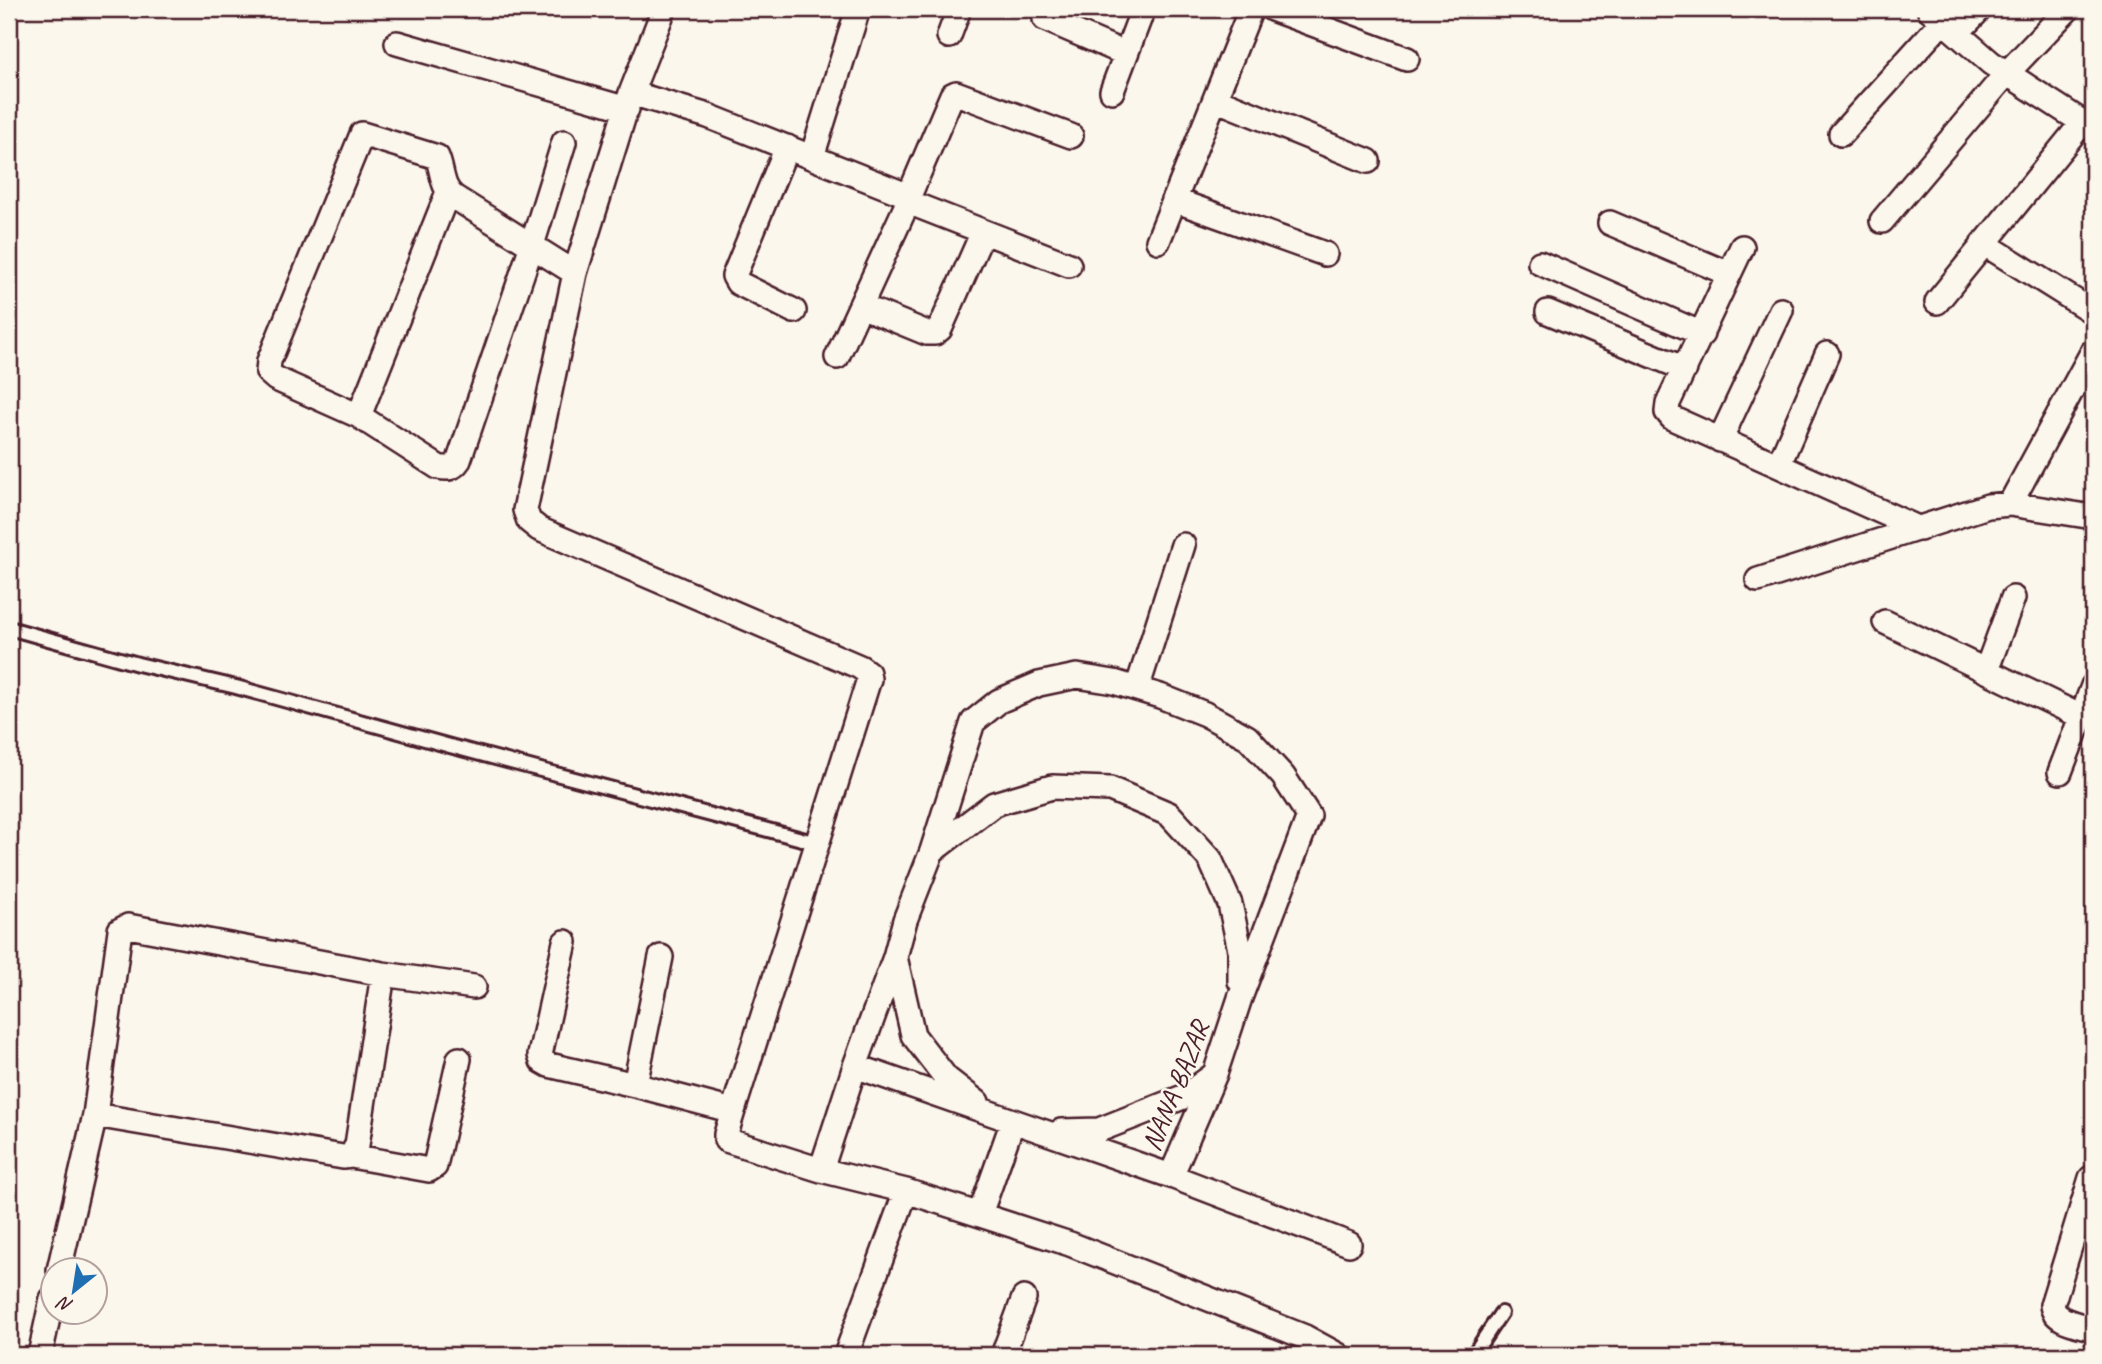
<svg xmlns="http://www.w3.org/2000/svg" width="2102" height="1364" font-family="Caveat,sans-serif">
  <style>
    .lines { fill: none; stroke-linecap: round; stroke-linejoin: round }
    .lane-casing { stroke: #4a1f2b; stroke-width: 18 }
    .street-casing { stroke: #4a1f2b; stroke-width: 28 }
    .lane { stroke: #fbf7ec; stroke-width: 12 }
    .street { stroke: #fbf7ec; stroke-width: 23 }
    .labels { text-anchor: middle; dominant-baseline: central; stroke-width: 5; stroke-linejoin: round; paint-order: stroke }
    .street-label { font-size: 28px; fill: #4a1f2b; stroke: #fbf7ec }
  </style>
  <rect width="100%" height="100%" fill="#fbf7ec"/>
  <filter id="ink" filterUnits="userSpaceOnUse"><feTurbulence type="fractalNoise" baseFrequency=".0143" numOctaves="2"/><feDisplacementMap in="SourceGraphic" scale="14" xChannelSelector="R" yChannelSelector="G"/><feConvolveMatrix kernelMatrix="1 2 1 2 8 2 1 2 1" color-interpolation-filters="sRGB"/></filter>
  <g filter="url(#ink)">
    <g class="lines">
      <g class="lane-casing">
        <path id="lane" d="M9,628l129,36 98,23 214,59 367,97
          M1473,1355l28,-42"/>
      </g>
      <g class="street-casing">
        <path id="street" d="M664,9l-33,84 -56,180 -50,237 4,11 10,8 321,138 8,6 1,6 -136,432 -7,23v6l95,30 85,21 164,53 235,93 33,18
          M1272,9l135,50
          M1929,9l62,54 102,66
          M1045,19l81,35
          M1957,33l23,-24
          M949,36l10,-27
          M397,43l230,66
          M1112,91l31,-82
          M631,93l77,23 201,80 -1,6 -71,155
          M1215,99l153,62
          M1841,134l102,-113
          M564,142l-32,103 -73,215c-6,9 -11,9 -21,7l-79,-51 -83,-37 -8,-7 1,-11 93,-227 75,23c6,14 4,30 17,40l121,76
          M787,147l-53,129 4,7 56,28
          M812,157l46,-148
          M909,196l43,-101 4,-2 115,43
          M1174,200l151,54
          M908,202l161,63
          M1882,221l125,-148 61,-64
          M1610,223l119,51
          M1158,241l93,-232
          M1983,243l110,69
          M1742,247l-74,156 -1,9 5,6 248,111
          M1540,263l162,71
          M1937,302l146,-180
          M861,306l66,27h8l5,-4 43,-97
          M1548,312l137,57
          M359,416l89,-224
          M1720,440l61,-130
          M1779,464l48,-110
          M2010,504l83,-153
          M1758,580l230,-74 22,-2 83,13
          M1885,622l197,95
          M1986,671l27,-73
          M1137,689l46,-144
          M2060,772l33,-86
          M932,851l62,-47 58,-17 58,2 59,25 41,45 20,45 10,46v31
          M565,942l-25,113 2,6 7,4 86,20 98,26
          M895,957l18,78 33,43 31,24
          M635,1085l26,-128
          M95,1115l248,42 8,-1 6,-11 26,-171
          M1061,1131l38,-1 84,-33 32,-23
          M351,1156l78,14 6,-4 24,-107
          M821,1170l34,-104
          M1171,1176l44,-102 25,-76 69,-182 -26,-40 -36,-39 -42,-23 -45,-18 -46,-14 -37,-6 -38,8 -40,17 -26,21 -41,129 -27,69 -10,37 -40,109 316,110 178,68
          M2091,1178l-39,127c2,17 27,19 41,24
          M980,1214l33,-93
          M59,1270l36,-155 25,-185 8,-4 255,48 91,13
          M40,1355l12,-56
          M846,1355l60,-164
          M1003,1355l21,-57
          M2093,1355v-1"/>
      </g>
      <use href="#lane" class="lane"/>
      <use href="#street" class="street"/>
    </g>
  </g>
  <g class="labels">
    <g class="street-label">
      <text transform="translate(1175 1086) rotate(-68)">NANA BAZAR</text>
    </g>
  </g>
  <rect width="2102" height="1364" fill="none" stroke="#fbf7ec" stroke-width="35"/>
  <rect x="18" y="18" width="2067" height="1329" fill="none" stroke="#4a1f2b" stroke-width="2.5" filter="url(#ink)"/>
  <g transform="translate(74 1291) rotate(210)"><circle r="33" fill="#fbf7ec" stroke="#b4a19f" stroke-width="2"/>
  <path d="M0-5L12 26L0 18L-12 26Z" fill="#1f6fb2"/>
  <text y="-10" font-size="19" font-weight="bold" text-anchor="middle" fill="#4a1f2b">N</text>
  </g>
</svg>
